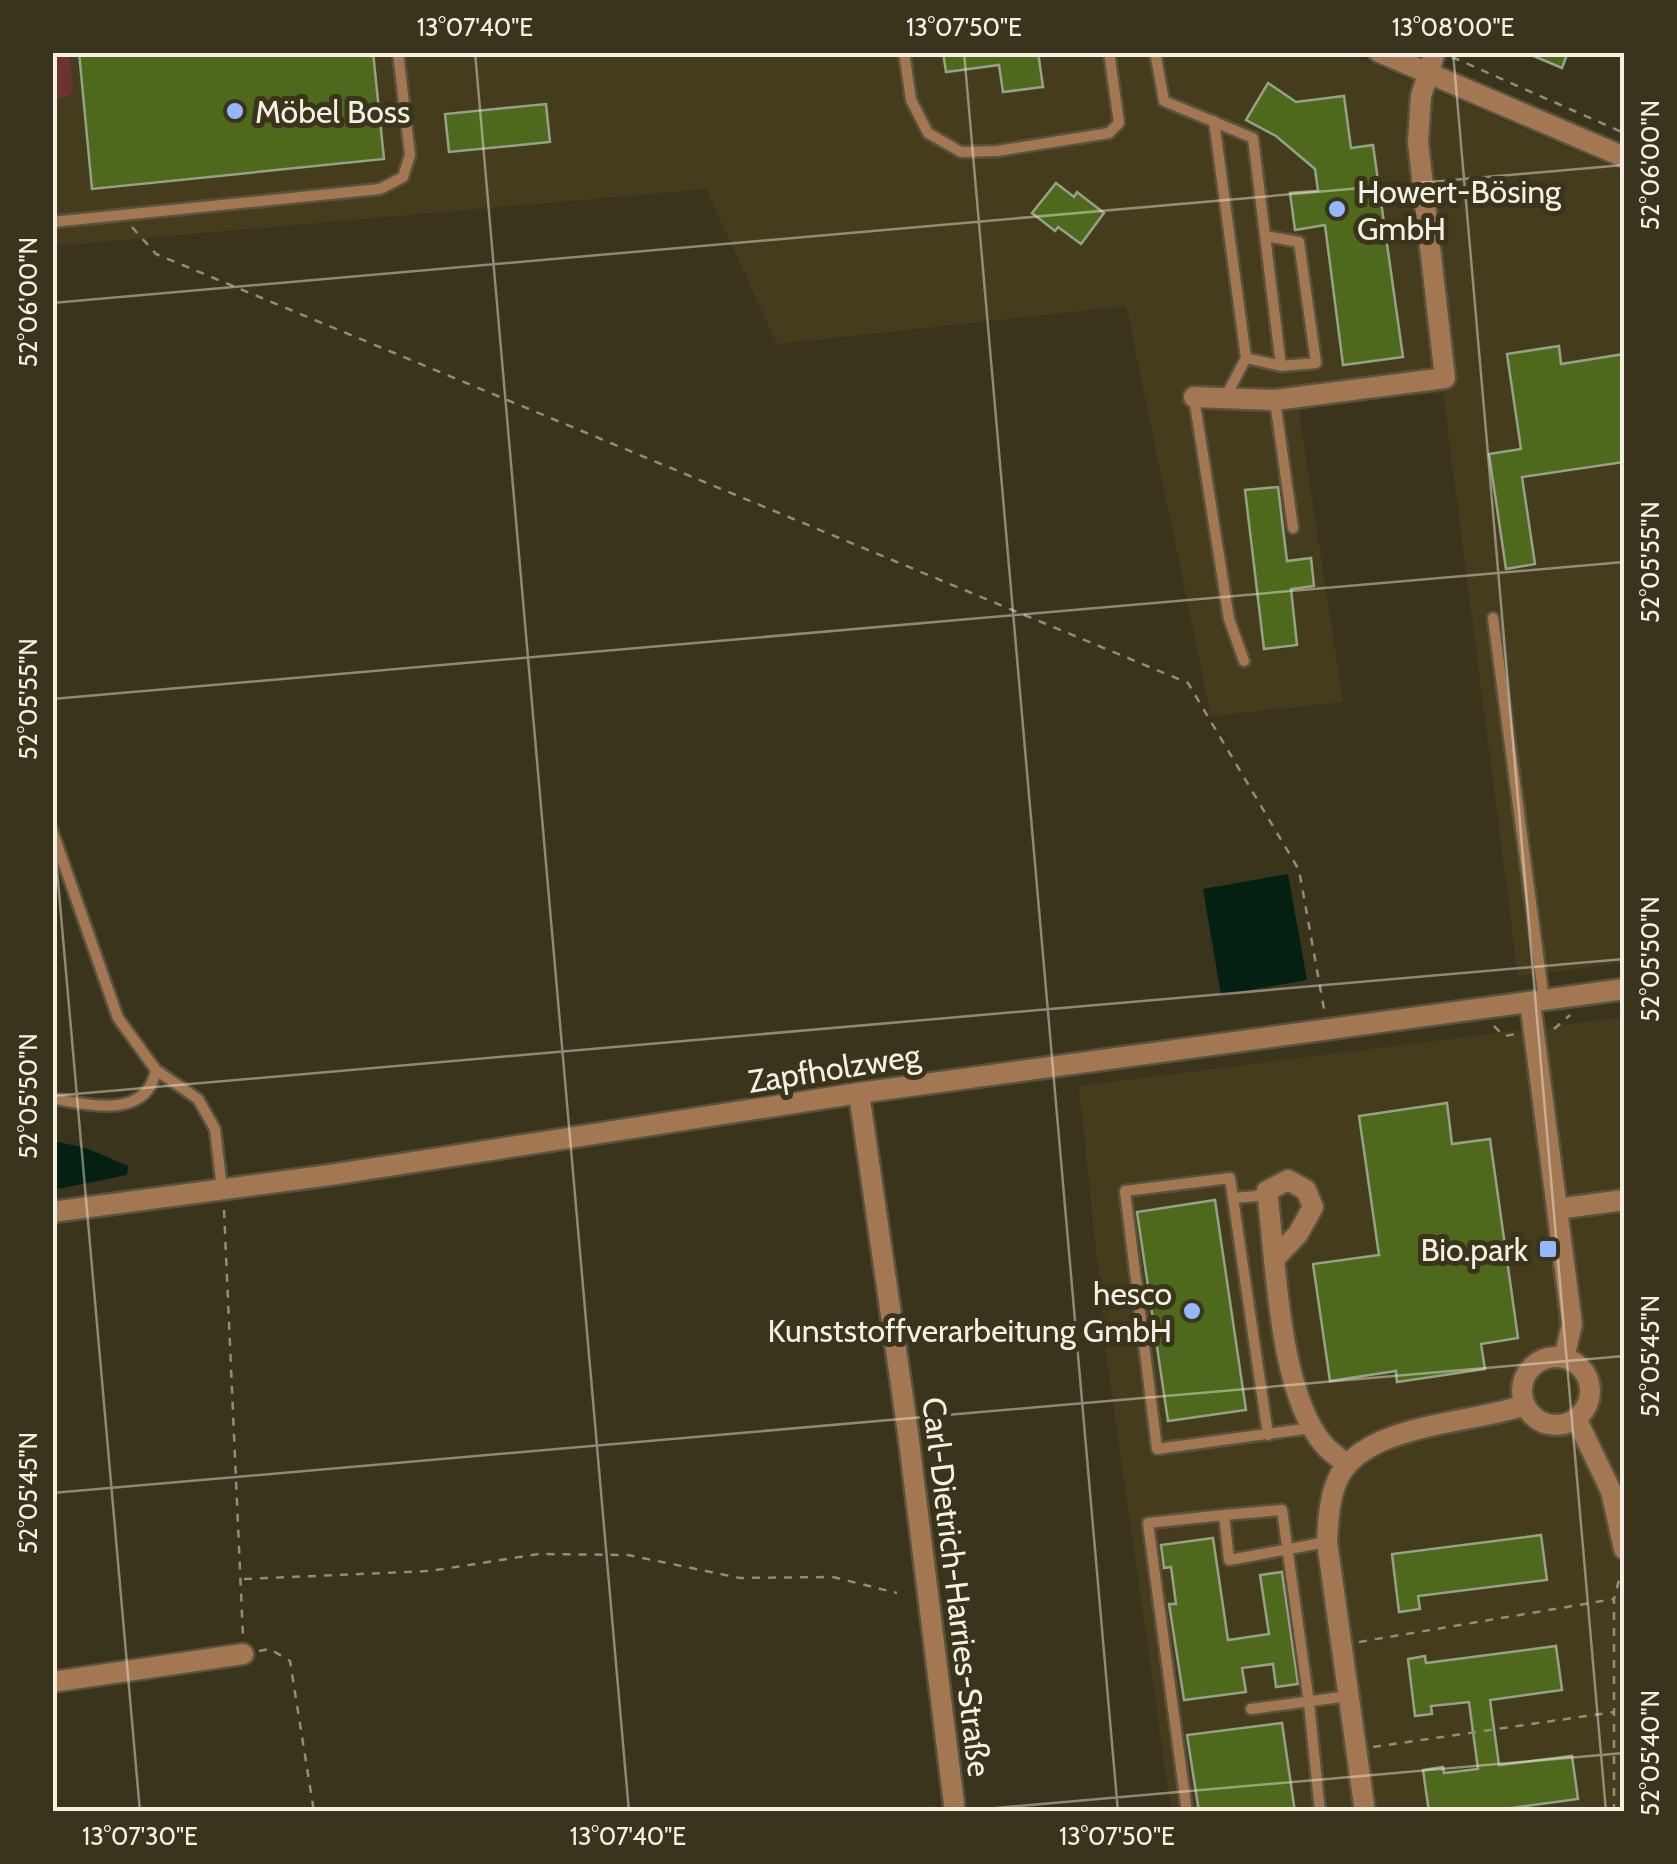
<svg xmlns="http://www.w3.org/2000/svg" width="1677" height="1864" font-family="Cabin,sans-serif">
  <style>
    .built { fill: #453c1d }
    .green { fill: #6c322f }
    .water { fill: #032013 }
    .building { fill: #4e691b; stroke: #96a288; stroke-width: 2.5 }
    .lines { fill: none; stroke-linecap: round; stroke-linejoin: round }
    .service-casing { stroke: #59523d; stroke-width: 15 }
    .minor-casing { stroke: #59523d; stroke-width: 25 }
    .tertiary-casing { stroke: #59523d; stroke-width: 25 }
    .path { stroke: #928c79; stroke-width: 2.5; stroke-dasharray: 8 8; stroke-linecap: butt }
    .service { stroke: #a47753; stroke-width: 10 }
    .minor { stroke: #a47753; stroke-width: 20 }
    .tertiary { stroke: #a47753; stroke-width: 20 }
    .ticks { fill: none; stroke: #f4f0e2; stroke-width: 2.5; stroke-opacity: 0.45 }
    .poi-dot { fill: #94b7fd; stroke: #3b341d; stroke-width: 4 }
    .labels { text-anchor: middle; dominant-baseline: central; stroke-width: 10; stroke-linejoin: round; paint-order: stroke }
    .poi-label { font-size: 32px; fill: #f4f0e2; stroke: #3b341d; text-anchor: start }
    .street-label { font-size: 32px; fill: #f4f0e2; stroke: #3b341d }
    .neatline { fill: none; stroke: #f4f0e2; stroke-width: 4 }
    .ticks-label { font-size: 25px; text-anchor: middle; fill: #f4f0e2 }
  </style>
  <rect width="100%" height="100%" fill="#3b341d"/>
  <path class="built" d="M52,53h1294l278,119v791l-106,13 -75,-583 -145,13 45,296 -132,14 -85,-410 -349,38 -71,-155 -653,57z
    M1624,1017v794h-453l-63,-443 -29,-282z"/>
  <path class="green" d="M53,52l16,1 4,37 -5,7 -15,2z"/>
  <path class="water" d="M1288,874l19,106 -86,15 -18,-106z
    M53,1141l33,7 42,18 -1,9 -74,15z"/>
  <path class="building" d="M79,52h294l11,107 -292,30z
    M943,52h95l5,35 -40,5 -4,-27 -53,7z
    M1524,52h44l-6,16z
    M1268,83l28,19 48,-6 7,52 22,-3 30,212 -60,8 -18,-140 -30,5 -5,-37 28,-2 -3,-22 -39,-33 -30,-16z
    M546,104l4,38 -101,10 -4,-38z
    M1056,183l18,14 3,-5 27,21 -23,31 -23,-17 -3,4 -23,-18z
    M1559,346l2,18 63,-10v108l-102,15 13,87 -29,5 -17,-115 32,-5 -14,-95z
    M1278,487l9,74 24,-3 3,28 -23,3 6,56 -33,4 -19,-159z
    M1447,1103l5,41 38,-5 28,199 -37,6 4,25 -88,13 -1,-11 -66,10 -17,-117 66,-9 -20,-139z
    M1215,1200l31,210 -78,11 -31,-209z
    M1541,1535l6,45 -129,16 2,13 -21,3 -7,-58z
    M1213,1538l15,102 41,-6 -9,-59 22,-3 16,112 -22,3 -3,-23 -31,4 4,24 -62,8 -15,-96h7l-5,-37 -7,1 -3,-23z
    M1556,1646l6,44 -72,10 9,65 73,-9 6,43 -96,13h-53l-6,-42 20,-3 1,6 34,-4 -9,-67 -38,4 1,8 -17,2 -7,-57 17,-3 1,7z
    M1282,1723l13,89h-96l-12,-77z"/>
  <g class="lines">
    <g class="service-casing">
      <path id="service" d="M904,52l7,48 17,33 33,19 36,-1 112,-18 10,-10 -10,-71
        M1155,52l9,49 89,37 28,228 35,-3 -17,-121 -34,-6
        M1214,121l32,237 -21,40
        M52,222l328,-33 23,-12 7,-22 -12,-103
        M1246,358l35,8
        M1194,398l35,221 15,42
        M1275,401l18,127
        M1493,618l51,382
        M52,830l66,188 38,52 42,29 17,30 7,60
        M52,1098c36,7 95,22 104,-28
        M1234,1198l34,-3
        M1268,1435l-38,-257 -105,13 32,258 154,-21
        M1224,1515l58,-5 27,193 11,109
        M1251,1709l98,-13
        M1187,1812l-39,-289 76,-8 5,45 98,-18"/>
    </g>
    <g class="minor-casing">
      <path id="minor" d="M1194,397l81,3 170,-22 -27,-236 3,-46 14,-44
        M1530,1002l42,322 -8,34
        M859,1093l49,340 46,371
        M1557,1209l67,-9
        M1275,1258l23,-24 15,-27 -7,-17 -18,-10 -21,11c9,69 11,200 57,254 6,7 16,13 23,20
        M1522 1391a34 34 0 1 1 68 0a34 34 0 1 1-68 0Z
        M1576,1418l35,73 13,58
        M52,1682l191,-28
        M1365,1812l-38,-270c1,-20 2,-42 10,-61 24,-58 136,-57 188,-76"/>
    </g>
    <g class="tertiary-casing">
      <path id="tertiary" d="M1379,52l245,105
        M52,1212l278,-37 529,-82 765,-104"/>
    </g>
    <path class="path" d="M1452,57l172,76
      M132,227l24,27 1032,429 111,187 25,139
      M1494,1026l10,10 12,-2
      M1554,1029l16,-14
      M224,1210l19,427
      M244,1579l186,-8 109,-17 89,1 112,23 93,-1 64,16
      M1359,1642l255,-43
      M259,1651l11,-2 20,12 24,151
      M1373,1747l241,-35
      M908,1812l28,-5
      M1614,1812v-213l9,-34"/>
    <use href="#service" class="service"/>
    <use href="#minor" class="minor"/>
    <use href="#tertiary" class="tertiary"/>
  </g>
  <path class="ticks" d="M475,52l154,1760M964,52l154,1760M1453,52l153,1760M52,303l1572,-138M52,699l1572,-137M52,813l88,999M52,1096l1572,-137M52,1493l1572,-137M951,1812l673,-59"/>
  <g class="poi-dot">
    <circle cx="235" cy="111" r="10"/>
    <circle cx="1337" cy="209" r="10"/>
    <rect x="1538" y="1239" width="20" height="20" rx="5"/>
    <circle cx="1192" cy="1311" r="10"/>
  </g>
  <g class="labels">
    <g class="poi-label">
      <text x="255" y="111">Möbel Boss</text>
      <text x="1357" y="191">Howert-Bösing<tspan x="1357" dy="37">GmbH</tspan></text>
      <text x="1528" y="1249" text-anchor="end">Bio.park</text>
      <text x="1172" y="1293" text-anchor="end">hesco<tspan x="1172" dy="37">Kunststoffverarbeitung GmbH</tspan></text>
    </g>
    <g class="street-label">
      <text transform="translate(834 1068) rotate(-9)">Zapfholzweg</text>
      <text transform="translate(957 1587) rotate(83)">Carl-Dietrich-Harries-Straße</text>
    </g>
  </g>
  <rect width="1677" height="1864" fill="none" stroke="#3b341d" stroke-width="110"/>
  <rect x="55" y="55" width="1567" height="1754" class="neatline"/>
  <g class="ticks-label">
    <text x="475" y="36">13°07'40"E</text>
    <text x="964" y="36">13°07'50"E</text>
    <text x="1453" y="36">13°08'00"E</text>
    <text transform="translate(1650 165) rotate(-90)" y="9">52°06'00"N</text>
    <text transform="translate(28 302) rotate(-90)" y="9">52°06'00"N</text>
    <text transform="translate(1650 562) rotate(-90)" y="9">52°05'55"N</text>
    <text transform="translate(28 699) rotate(-90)" y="9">52°05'55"N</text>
    <text transform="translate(1650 959) rotate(-90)" y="9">52°05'50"N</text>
    <text transform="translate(28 1096) rotate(-90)" y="9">52°05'50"N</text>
    <text transform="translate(1650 1356) rotate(-90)" y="9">52°05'45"N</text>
    <text transform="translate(28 1493) rotate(-90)" y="9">52°05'45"N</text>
    <text transform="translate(1650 1753) rotate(-90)" y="9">52°05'40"N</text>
    <text x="140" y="1845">13°07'30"E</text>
    <text x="628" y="1845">13°07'40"E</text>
    <text x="1117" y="1845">13°07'50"E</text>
  </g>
</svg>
